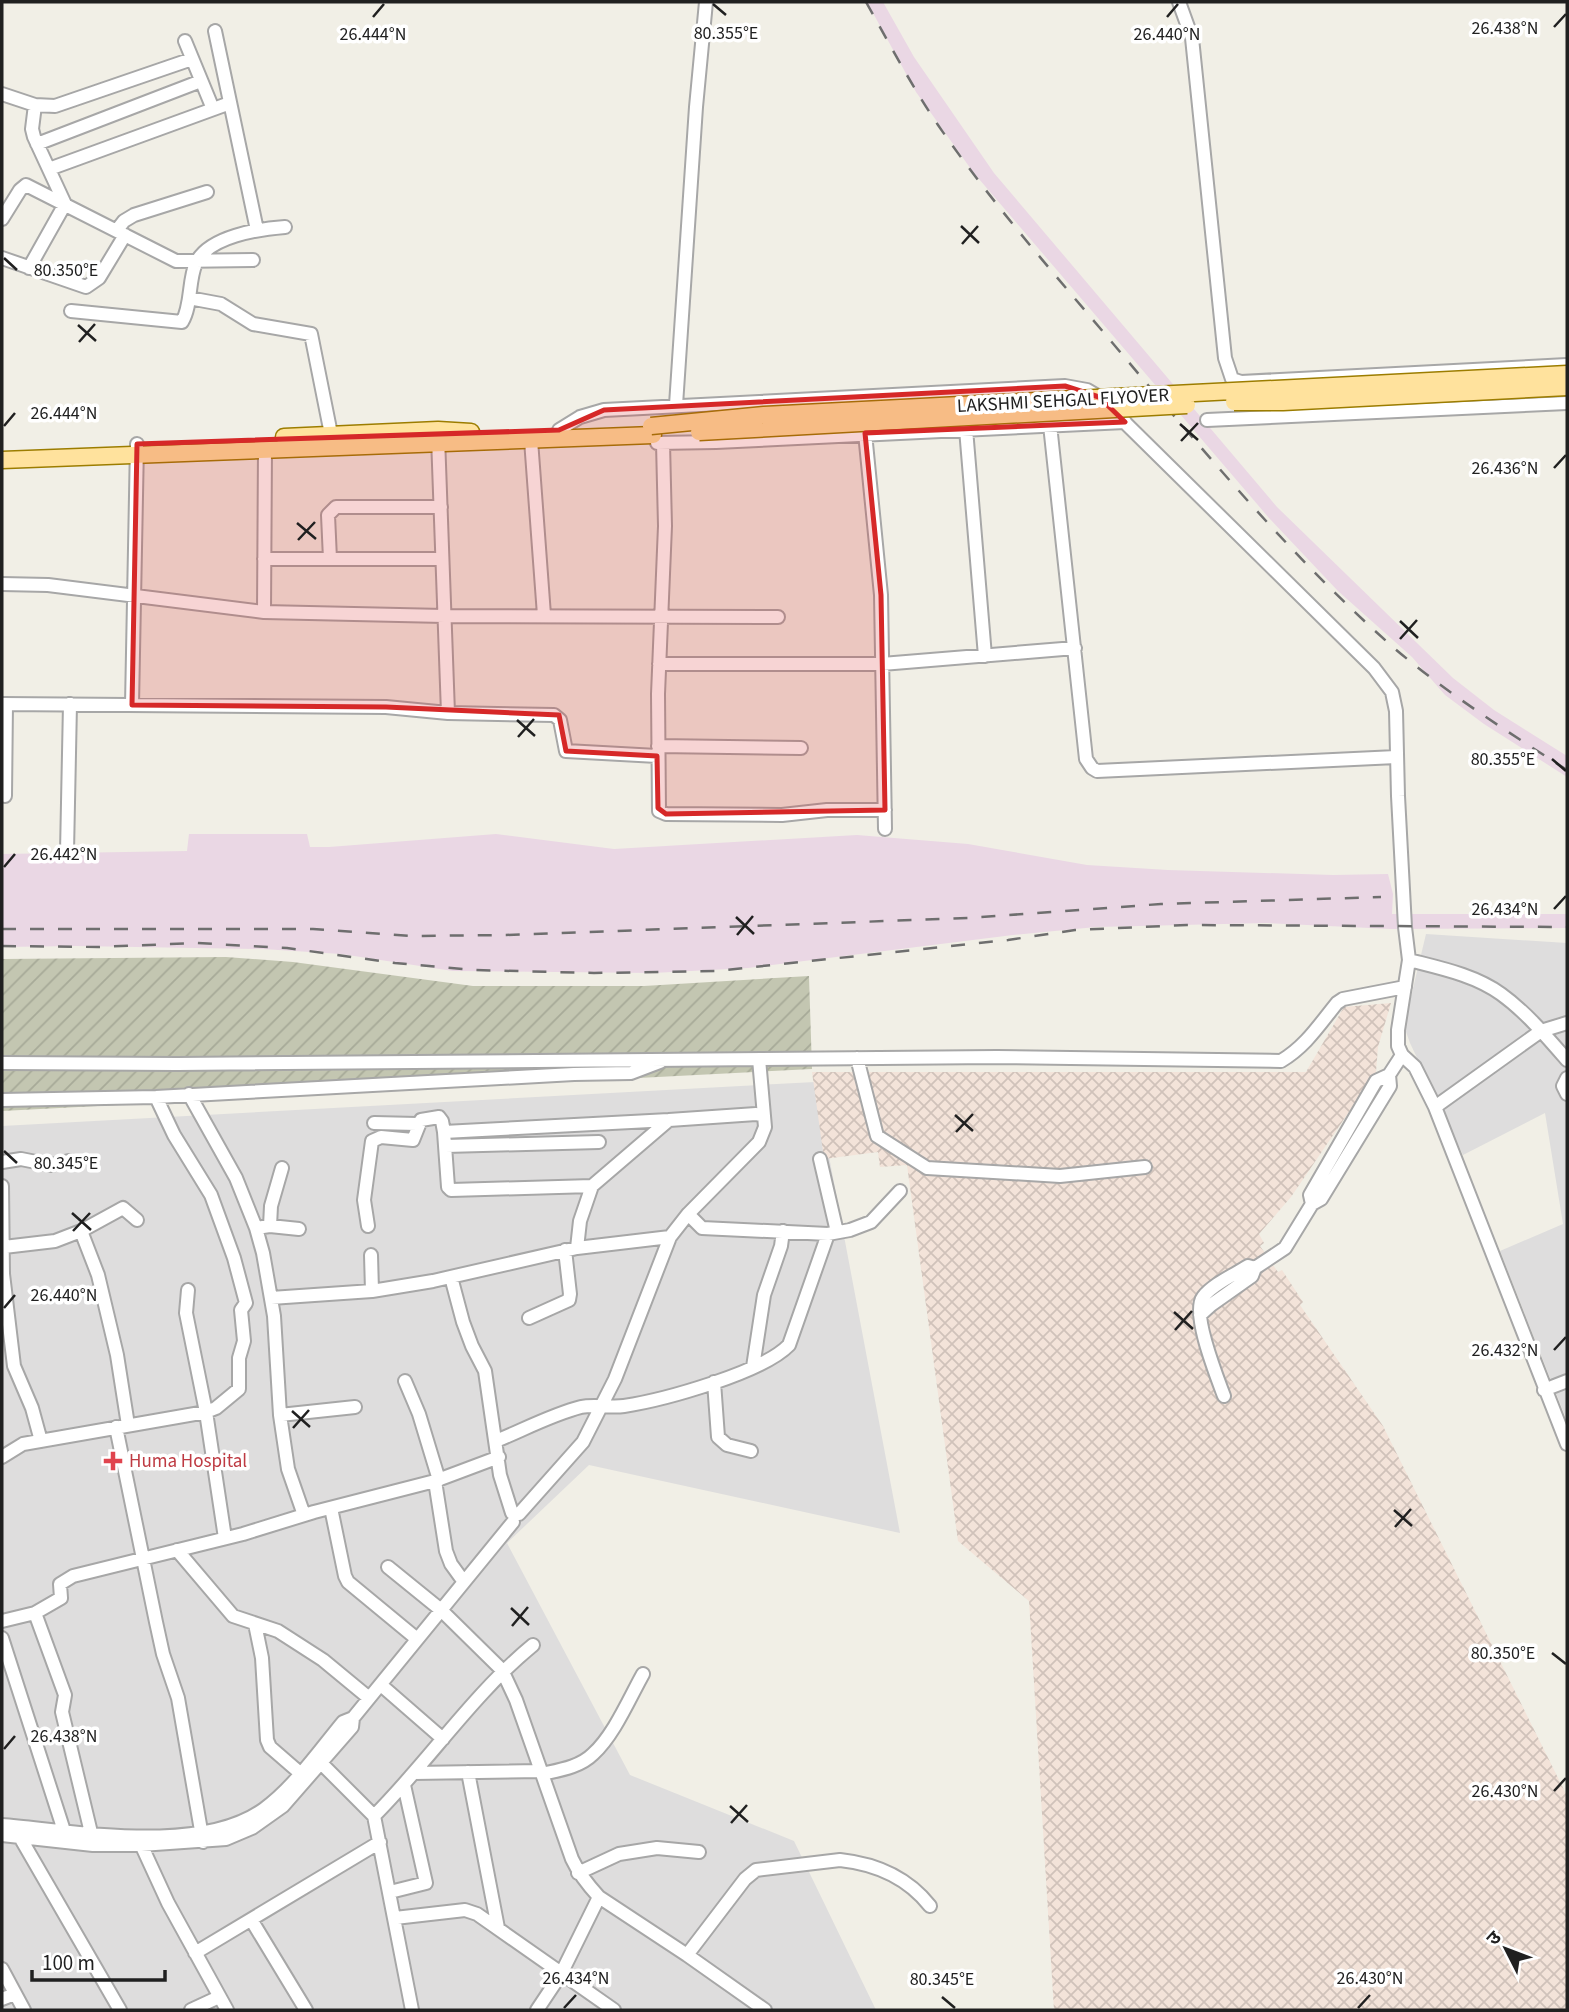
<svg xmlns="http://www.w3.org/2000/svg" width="1569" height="2012" font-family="'Source Sans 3','Noto Sans Devanagari',sans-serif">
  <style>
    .residential { fill: #dedddd }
    .military { fill: url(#military-cross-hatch) }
    .railway { fill: #ead7e4 }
    .construction { fill: url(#construction-furrows) }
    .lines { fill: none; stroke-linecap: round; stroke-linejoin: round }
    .minor-casing { stroke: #a7a7a7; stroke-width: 16 }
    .major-casing { stroke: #9c7d00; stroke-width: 19 }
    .minor { stroke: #fff; stroke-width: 12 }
    .major { stroke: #ffe29d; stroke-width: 16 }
    .rail { stroke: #6e6e6e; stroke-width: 2.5; stroke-dasharray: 14 14; stroke-linecap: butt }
    .major-bridge-casing { stroke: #9c7d00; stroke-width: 19; stroke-linecap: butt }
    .major-bridge { stroke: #ffe29d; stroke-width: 16 }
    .marked { fill: #d62828; fill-opacity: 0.2; stroke: #d62828; stroke-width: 5; stroke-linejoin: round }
    .ticks { fill: none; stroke: #202020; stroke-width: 2.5 }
    .health-dot { fill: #e0444e; stroke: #fff; stroke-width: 2.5 }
    .labels { text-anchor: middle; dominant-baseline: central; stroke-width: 7; stroke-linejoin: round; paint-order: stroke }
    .street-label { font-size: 19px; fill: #202020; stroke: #fff }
    .health-label { font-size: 19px; fill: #be3a42; stroke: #fff; text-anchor: start }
    .ticks-label { font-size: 18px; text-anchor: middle; fill: #202020; stroke: #fff; stroke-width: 7; stroke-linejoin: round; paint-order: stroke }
  </style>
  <defs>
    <pattern id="military-cross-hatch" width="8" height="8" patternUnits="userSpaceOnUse" patternTransform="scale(1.75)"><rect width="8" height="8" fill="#f3e3d9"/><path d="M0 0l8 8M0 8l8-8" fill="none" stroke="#d0c2ba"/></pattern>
    <pattern id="construction-furrows" width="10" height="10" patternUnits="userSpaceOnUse" patternTransform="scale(1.75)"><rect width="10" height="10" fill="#c3c6b1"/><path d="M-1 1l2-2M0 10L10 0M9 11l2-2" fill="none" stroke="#a7aa98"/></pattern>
  </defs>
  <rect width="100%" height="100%" fill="#f1efe6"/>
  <path class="residential" d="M1426,934l141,9v478l-67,-170 63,-27 -18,-111 -82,42 -53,-112 -6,-17z
    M815,1082l85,451 -311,-68 -82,78 123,232 164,66 82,169h-874v-884z"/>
  <path class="military" d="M1391,1003l-13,44 -2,25 -85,125 -32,37 5,9 -4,3 7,10 -3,3 5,8 4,-2 5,7 4,-2 21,32 -3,3 83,121 184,370v214h-513l-25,-409 -71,-60 -51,-376 -27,2 -2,-15 -54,7 -12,-87h494l38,-65z"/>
  <path class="railway" d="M867,2h16l31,55 80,116 283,334 176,171 41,32 73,46v21l-83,-53 -39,-29 -33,-38 -74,-66 -69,-73 -296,-346 -57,-80z
    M189,834h118l3,13h19l167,-13 118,15 243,-14 111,9 119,21 81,5 165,5 55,-1 5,20 -1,20h175v14l-176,1 -124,-6 -171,4 -83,8 -265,33 -95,5 -200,-2 -112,-17 -78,-5 -187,-3 -74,1v-93l185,-3z"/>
  <path class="construction" d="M226,957l67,5 180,24h171l165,-10 3,93 -810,42v-152z"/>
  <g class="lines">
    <g class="minor-casing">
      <path id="minor" d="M1179,2l13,36 33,320 7,21 9,3 326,-17
        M215,31l42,199
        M185,41l28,68
        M2,94l33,11 20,1 137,-47
        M37,144l164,-63
        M49,169l181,-66
        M2,219l18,-29 6,-5 150,76 77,-1
        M117,230l7,-9 10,-6 73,-23
        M2,258l84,29 13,-9 26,-43
        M29,268l36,-64 -31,-67 -2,-8 3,-24
        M189,298l32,6 32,20 58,10 20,100
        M71,311l111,11c10,-17 6,-41 14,-59 13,-27 63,-34 89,-36
        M676,405l20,-298 10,-105
        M1207,420l360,-17
        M1050,425l36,334 6,9 5,3 299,-14
        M966,429l19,227
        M559,430l21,-13 24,-7 461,-24 22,4 12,7 275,271 18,24 4,19 2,85 7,131 4,33 -11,70v16l4,9 13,12 20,40 132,337
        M865,433l16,162 4,234
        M438,437l10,276
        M531,440l13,175
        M657,443l59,-1 409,-20
        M663,443l2,83 -7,168 1,117 7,3 116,1 45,-5h58
        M264,559h178
        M330,559l-2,-44 8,-8h105
        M2,584l46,1 216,27 180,4 334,1
        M264,612l1,-164
        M659,664h223l193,-16
        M2,704l384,3 62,6 106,2 6,5 6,31 91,5
        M132,705l5,-261
        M658,746l143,2
        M5,796l1,-92
        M67,852l3,-148
        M1409,960c31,8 66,15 92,34 25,18 46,43 66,66
        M857,1058l20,78 50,32 133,8 85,-9
        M759,1059l5,57
        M2,1063l175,1 820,-7 284,4c25,-15 38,-36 56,-58l6,-4 62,-12
        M1567,1078l-4,8 4,8
        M189,1094l47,84 20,50 7,25 11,63 6,99 8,54 16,46
        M156,1097l18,38 37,60 23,63 12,45 -5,7 3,31 -5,17v31l-23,19 -10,4 -20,-99 2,-23
        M2,1100l154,-3 418,-23 57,-1 29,-11
        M1435,1107l106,-76 26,-8
        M374,1123l43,1
        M444,1132l4,55 3,3 141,-4
        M446,1146l153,-4
        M820,1159l17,73
        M2,1162l19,-3 30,6 18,-4
        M2,1186l1,88 11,92 18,42 9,33
        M1312,1204l-2,-9 66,-114 13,-6 13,-20
        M688,1214l14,14 126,6 22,-4 21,-8 29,-31
        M270,1226l29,3
        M368,1226l-4,-26 8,-59 9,-4 32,3 8,-20 18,-3 3,4 2,11 225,-12
        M256,1228l14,-2 1,-20 11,-38
        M4,1247l51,-6 26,-10
        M371,1255l1,36
        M451,1277l12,45 9,24 13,25 15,104 12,38
        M271,1298l101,-7 61,-10 144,-33 93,-11
        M1200,1315l11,-10 41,-29 3,-8 30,-20 27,-44 9,-5 69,-113 -1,-11
        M529,1318l40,-18 1,-6 -5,-44
        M753,1367l11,-72 17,-49 2,-15
        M405,1381l14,33 20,66
        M714,1382l4,55 9,8 24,6
        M1544,1390l23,-9
        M1224,1396c-7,-19 -33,-83 -21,-99 10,-13 31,-22 45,-31l7,2
        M280,1415l75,-8
        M128,1425l-11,-70 -19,-80 -17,-44 42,-23 14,12
        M116,1427l40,195 7,32 15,44 25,144
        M496,1441c27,-11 57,-27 85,-34 13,-3 29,1 43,-1 39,-6 138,-33 165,-61l39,-111
        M2,1457l21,-13 183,-32 19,126
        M435,1481l11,70 5,13 13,18
        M331,1508l14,68 3,6 69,57
        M519,1514l64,-72 32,-63 55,-142 18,-23 71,-72 6,-15 -1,-11 -8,-2 -87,6 -77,66 -12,35 -3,27
        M177,1550l56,66 45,15 45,29 46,38
        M388,1567l53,43 61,60 14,30 56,159c7,15 16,26 27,38l88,58 78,55
        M35,1613l30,82 -3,17 31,129
        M2,1621l33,-8 26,-15 -1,-14 13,-8 170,-42 71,-22 121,-31 64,-24
        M255,1624l7,34 5,82 3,7 30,26
        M2,1638l64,199
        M381,1685l62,54
        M317,1759l57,57
        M468,1772l30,156
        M414,1773l127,-2
        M542,1774c18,-4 38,-7 51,-20 21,-19 36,-55 50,-80
        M2,1825c73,6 199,30 262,-16 30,-22 55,-58 79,-87l10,-4 160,-196
        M17,1832l103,178
        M2,1835l91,10h48l85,-6 26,-11 31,-22 69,-79 1,-9
        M139,1840l29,63 59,107
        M578,1873l41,-19 38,-6 42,4
        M390,1892l36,-9 -22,-98
        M395,1918l70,-8 12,4 137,96
        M252,1921l54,89
        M195,1953l185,-111
        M687,1955l58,-76 11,-9 84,-10c37,4 68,18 90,46
        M2,1969l22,41
        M2,1999l13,-5
        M191,2010l28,-13
        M412,2010l-38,-194c55,-55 99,-122 159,-171
        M537,2010l24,-36 38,-77"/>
    </g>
    <g class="major-casing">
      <path id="major" d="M284,437l154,-7 33,2
        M2,460l651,-25"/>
    </g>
    <use href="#minor" class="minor"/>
    <use href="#major" class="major"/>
    <path class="rail" d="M866,2c23,41 45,83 72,123 55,80 120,153 183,228 86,102 172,206 273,295 54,46 114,84 173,122
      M2,929h311l97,7 96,-1 462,-17 193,-14 220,-7
      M2,946l96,1 98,-4 91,5 108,15 80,7 119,3 122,-2 292,-31 67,-10 112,-5 380,2"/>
    <g class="major-bridge-casing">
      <path id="major-bridge" d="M1234,402h49l284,-15
        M651,426l113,-11 803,-41
        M699,432l488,-27"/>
    </g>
    <use href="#major-bridge" class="major-bridge"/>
  </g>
  <path class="marked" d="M1065,386l34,11 26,25 -260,11 16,162 4,215 -219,4 -8,-6 -1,-52 -91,-5 -7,-36 -173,-8 -254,-2 5,-261 422,-14 45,-20z"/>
  <path class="ticks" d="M713,4l13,11M373,17l11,-13M1167,17l11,-13M1554,27l12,-13M961,226l18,17M962,244l16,-18M4,258l13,12M78,325l18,16M79,342l16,-18M1180,424l18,16M4,426l11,-13M1181,441l17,-18M1554,468l12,-13M297,523l19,16M298,540l17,-18M1400,621l18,17M1400,639l17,-19M517,720l18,16M518,737l16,-18M1552,759l14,12M4,867l11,-13M1554,909l12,-13M736,917l18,17M737,935l16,-19M955,1115l18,16M956,1132l17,-18M4,1151l13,12M72,1213l19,17M73,1231l17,-18M4,1308l11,-13M1174,1312l19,17M1175,1330l17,-19M1554,1350l12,-13M292,1411l18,16M293,1428l16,-18M1394,1510l18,16M1395,1527l16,-18M511,1608l18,17M512,1626l16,-19M1552,1653l14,11M4,1749l11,-13M1554,1791l12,-13M730,1806l18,16M731,1823l16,-18M942,1997l13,11M564,2008l12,-13M1358,2008l12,-13"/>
  <path class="health-dot" d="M109.5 1450.5h7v7h7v7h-7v7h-7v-7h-7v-7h7z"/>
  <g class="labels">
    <g class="street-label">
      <text transform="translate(1063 401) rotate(-3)">LAKSHMI SEHGAL FLYOVER</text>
    </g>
    <g class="health-label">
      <text x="129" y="1461">Huma Hospital</text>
    </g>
  </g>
  <g class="ticks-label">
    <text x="1505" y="34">26.438°N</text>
    <text x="726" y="39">80.355°E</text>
    <text x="373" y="40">26.444°N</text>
    <text x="1167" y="40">26.440°N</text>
    <text x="66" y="276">80.350°E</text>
    <text x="64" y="419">26.444°N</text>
    <text x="1505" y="474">26.436°N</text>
    <text x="1503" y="765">80.355°E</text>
    <text x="64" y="860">26.442°N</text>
    <text x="1505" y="915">26.434°N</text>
    <text x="66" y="1169">80.345°E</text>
    <text x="64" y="1301">26.440°N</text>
    <text x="1505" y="1356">26.432°N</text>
    <text x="1503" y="1659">80.350°E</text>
    <text x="64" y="1742">26.438°N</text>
    <text x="1505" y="1797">26.430°N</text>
    <text x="576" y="1984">26.434°N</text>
    <text x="1370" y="1984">26.430°N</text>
    <text x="942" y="1985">80.345°E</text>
  </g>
  <rect width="1569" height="2012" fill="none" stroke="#202020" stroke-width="7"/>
  <g transform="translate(1506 1949) rotate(312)" stroke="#ffffff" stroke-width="5" paint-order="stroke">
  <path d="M0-5L12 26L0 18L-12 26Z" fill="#202020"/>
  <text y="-10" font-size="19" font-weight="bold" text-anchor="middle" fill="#202020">उ</text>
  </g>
  <path d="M32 1970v10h133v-10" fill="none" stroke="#202020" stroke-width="3.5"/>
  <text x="42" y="1970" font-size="21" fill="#202020" stroke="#ffffff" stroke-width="5" paint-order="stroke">100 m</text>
</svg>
